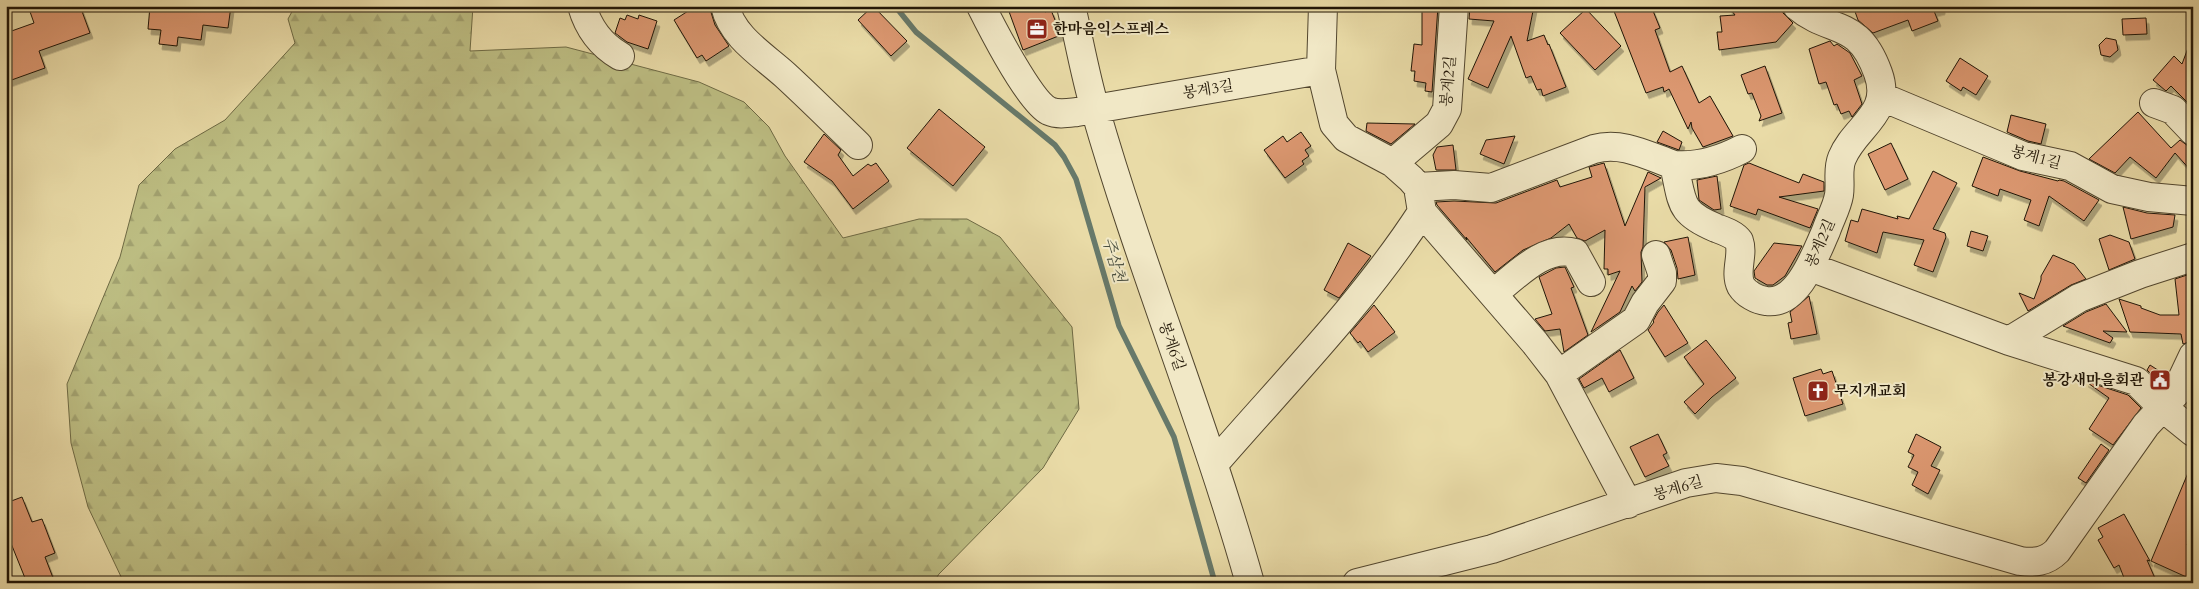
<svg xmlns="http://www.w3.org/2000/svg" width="2199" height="589" font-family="Cardo,'Noto Serif KR',serif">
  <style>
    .forest { fill: url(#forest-firs); stroke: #6e6a44 }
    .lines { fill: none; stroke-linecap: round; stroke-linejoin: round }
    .stream { stroke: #67796a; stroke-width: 5.5 }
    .building { fill: #db976f; stroke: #201506; filter: url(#shadow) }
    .minor-casing { stroke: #52462e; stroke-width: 30 }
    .path { stroke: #201506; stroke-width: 3; stroke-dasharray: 1 2.5; stroke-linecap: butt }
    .minor { stroke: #f1e8c6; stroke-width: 28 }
    .labels { text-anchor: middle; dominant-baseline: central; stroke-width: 4; stroke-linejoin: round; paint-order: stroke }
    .poi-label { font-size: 15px; font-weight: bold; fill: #201506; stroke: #f1e8c6; text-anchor: start }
    .street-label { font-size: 15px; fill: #201506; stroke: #f1e8c6 }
    .water-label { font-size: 16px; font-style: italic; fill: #4a4f40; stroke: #f1e8c6 }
  </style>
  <defs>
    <pattern id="forest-firs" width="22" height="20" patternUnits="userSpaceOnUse" patternTransform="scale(1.25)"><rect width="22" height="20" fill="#bdbe83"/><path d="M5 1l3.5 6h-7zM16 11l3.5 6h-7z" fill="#a2a270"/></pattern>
    <filter id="shadow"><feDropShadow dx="3" dy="5.5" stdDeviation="0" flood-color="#0004"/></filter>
  </defs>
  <rect width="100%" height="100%" fill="#e9dba7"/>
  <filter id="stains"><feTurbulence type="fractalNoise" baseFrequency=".004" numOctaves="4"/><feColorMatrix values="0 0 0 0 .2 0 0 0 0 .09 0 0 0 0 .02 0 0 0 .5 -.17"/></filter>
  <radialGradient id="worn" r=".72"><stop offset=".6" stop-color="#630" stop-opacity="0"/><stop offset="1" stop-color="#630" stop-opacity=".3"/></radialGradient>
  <path class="forest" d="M295,6h178l-3,45 96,-4 133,35 45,20 25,25 16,29 58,82 76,-19h48l33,18 72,90 7,82 -36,59 -104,106 -6,9h-809l-36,-76 -17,-64 -4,-59 53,-127 19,-72 36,-36 50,-29 70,-77 -7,-24z"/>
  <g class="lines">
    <path class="stream" d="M895,6l21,26 139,113 9,12 12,22 43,147 55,111 41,146"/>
  </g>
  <path class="building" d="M28,6h52l10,27 -51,18 6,17 -39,14v-49l28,-10z
    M150,6h81l-3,22 -25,-3 -2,15 -23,-3 -1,9 -18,-2 2,-14 -13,-1z
    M696,6h13l6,19 14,21 -23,15 -4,-6 -5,3 -23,-38z
    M873,6l34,35 -16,15 -33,-36z
    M1007,6h35l3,6 6,-2 10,25 -38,15z
    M1422,6h16l-6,86 -7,-1 1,-8 -12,-2 1,-10h-4l3,-27 8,1z
    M1470,6h64l-7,35 17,-6 4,10 1,-1 17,43 -23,9 -2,-7 -4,1 -6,-14 -5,2 -15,-42 -23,52 -20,-9 26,-58 -25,-2z
    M1612,6h39l9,22 -5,2 15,42 12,-6 17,37 11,-7 23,40 -30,11 -11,-19 -1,-6 -3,7 -19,-40 -5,3 -1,-5 -17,6z
    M1728,6h54l1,7 10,10 -17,19 -57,8 -2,-18h5l-2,-16 15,-1z
    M1853,6h89v3l-8,2 4,10 -26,10 -4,-11 -35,13 -15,-13z
    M1586,9l35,37 -26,24 -35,-37z
    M627,15l11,4 1,-4 18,6 -9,28 -21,-7 -12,-9 5,-15 5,2z
    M2146,18l1,16 -24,1 -1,-16z
    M2106,38l10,2 2,10 -8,7 -9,-2 -2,-10z
    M2191,40l2,1v67l-22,-22 -5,5 -13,-11 21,-24 8,8z
    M1830,41l4,5 3,-2 13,9 12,23 -8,4 8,24 -10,13 -3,-6 -8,3 -4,-10 -3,1 -8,-23 -7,2 -10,-35z
    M1960,58l28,18 -12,19 -13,-8 -2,4 -15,-10z
    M1765,66l17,47 -23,8 2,-5 -9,-23 -4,1 -7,-19z
    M939,109l46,38 -32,39 -46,-38z
    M2138,112l33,36 9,-8 8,6h5v27l-18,-20 -19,25 -26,-21 -15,16 -26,-14z
    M2011,115l35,9 -5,20 -13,-3 -21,-9z
    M1367,123l48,1 -24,20 -25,-13z
    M1663,131l19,11 -3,8 -22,-8z
    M1301,132l10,14 -6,4 4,6 -7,5 2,3 -19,14 -21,-28 19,-14 4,6z
    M824,134l17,16 -3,5 15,21 15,-12 3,2 5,-3 13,18 -36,28 -21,-28 -28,-19z
    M1515,136l-11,28 -24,-10 6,-14z
    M1891,143l17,36 -23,11 -17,-36z
    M1453,145l3,25h-20l-3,-15 4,-8z
    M1983,157l37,14 38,10 1,-1 5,1 35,19 -15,21 -35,-25 -10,30 -15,-6 7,-20 -31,-11 -2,7 -26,-10z
    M1604,163l21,63 23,-54 13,6 -16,9 -2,60 -2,5 1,30 -7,9 -3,-5 -12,26 -29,20 29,-61 -12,4v-6h-4l1,-39 -20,11 -8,-3 -8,-14 -18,14 -28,12 -28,22 -29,-35 1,3 -30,-35 -1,-3 18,-1 42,2 61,-23 3,7 32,-10 -3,-10z
    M1749,163l50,20 4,-9 21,8v9l-45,6 39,12 -8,19 -52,-19 -2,6 -26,-9 14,-41z
    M1933,171l24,12 -24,46 12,4 1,4 -13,35 -19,-7 10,-25 -41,-8 -6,21 -32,-12 6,-21 7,2 4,-13 36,10 -1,-3 12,3z
    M1717,176l4,33 -7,1 -15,-10 -2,-20z
    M2123,207l24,6 28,2 -2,12 -42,12z
    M1971,231l17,5 -5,15 -16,-5z
    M2110,235l19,7 6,17 -26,11 -10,-31z
    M1688,237l7,38 -17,4 -1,-11 -6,-18 -7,-8z
    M1348,243l23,13 -32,42 -15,-8z
    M1774,243l28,3 -17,30 -12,9h-6l-12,-7 -1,-7z
    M2053,255l21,9 12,15 -15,6 -43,26 -9,-18 15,6 7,-19v-4z
    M1565,267l9,20 -3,1 17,47 -24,17 -4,-23 -15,2 -10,-12 17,-5 -13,-37 17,-9z
    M2193,273v68l-10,3 -2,-10 -51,-2 -11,-33 22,7v2l19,7h19l-4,-36z
    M1809,296l8,38 -26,5 -3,-16 4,-1 -2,-10z
    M2106,304l21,28 -24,-1 10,7 -3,5 -47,-17 23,-14z
    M1374,305l21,27 -27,20 -8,-11 -2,2 -8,-10z
    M1664,305l24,38 -23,14 -17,-27 6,-8 -1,-1 5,-9z
    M1706,340l30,38 -24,19 -17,17 -11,-12 20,-18 -20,-27z
    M1620,350l14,28 -25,14 -7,-14 -18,10 -5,-9z
    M2150,365l14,9 -5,8 -12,-12z
    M1821,369l2,5 9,-3 11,33 -38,12 -12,-38z
    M2085,381l43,14 13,13 -28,37 -24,-16 20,-31z
    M1658,434l9,19 -4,2 6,11 -24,11 -15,-30z
    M1916,434l25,13 -10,19 9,4 -12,24 -16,-9 6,-13 -10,-5 6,-12 -6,-3z
    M2101,444l8,6 -23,33 -8,-5z
    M2193,461v70l-6,14 6,3v32l-42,-19z
    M22,497l10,25 10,-3 13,34 -10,4 10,26h-28l-21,-52v-28z
    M2124,514l26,47 -3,-1 10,23h-31l-7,-18 -5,3 -16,-28 5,-3 -5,-9z"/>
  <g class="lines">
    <g class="minor-casing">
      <path id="minor" d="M582,6c6,21 19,39 38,50
        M725,6c7,31 38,49 60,69 25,23 49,47 73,70
        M981,6c11,22 49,96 68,105 9,4 19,2 28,1l244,-42
        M1071,6c8,34 14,69 24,103 46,160 110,314 155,474
        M1323,6l-2,64 13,54 12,14 47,25 18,16 7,8 4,25 113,131 24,31 69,130
        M1882,97l141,59 47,10 42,23 37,8 44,4
        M2154,103l19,7 20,21
        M1393,163l46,-39 8,-15 7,-103
        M1674,165c25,2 47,-5 68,-16
        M1418,187l36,-2 37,3 103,-39c28,-8 54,7 80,16 9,38 4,47 42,63 8,3 18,6 23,13 5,14 -5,31 2,45 5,8 16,14 25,15 32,5 50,-48 60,-70 4,-12 11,-24 13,-36 2,-13 -2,-25 3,-37 13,-32 51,-44 36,-85 -20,-56 -47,-38 -81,-67
        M1810,267l199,74 127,40 26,26 31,25
        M1493,294c22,-17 51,-50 82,-41l16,29
        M2009,341l70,-43 61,-24 53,-17
        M1559,374l77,-54 9,-17 17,-22v-8l-6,-18
        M1214,464c71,-82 149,-161 208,-252
        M1357,583l135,-34 194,-66 30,-5 26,3 278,80c14,2 26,1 37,-10l89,-126 29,-31 18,-38"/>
    </g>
    <path class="path" d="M1215,583l10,-4
      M1971,583l21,-5"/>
    <use href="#minor" class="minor"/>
  </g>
  <defs>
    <g id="office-square" transform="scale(1.125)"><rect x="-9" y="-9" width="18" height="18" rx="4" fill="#8f2418" stroke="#f1e8c6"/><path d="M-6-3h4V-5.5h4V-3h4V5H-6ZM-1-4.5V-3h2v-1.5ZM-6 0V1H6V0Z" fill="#fff"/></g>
    <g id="civic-square" transform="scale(1.125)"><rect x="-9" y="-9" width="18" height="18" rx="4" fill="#8f2418" stroke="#f1e8c6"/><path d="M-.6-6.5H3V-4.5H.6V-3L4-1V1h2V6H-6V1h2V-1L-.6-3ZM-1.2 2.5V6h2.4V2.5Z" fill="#fff"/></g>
    <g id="church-square" transform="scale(1.125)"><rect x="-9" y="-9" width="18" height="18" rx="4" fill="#8f2418" stroke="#f1e8c6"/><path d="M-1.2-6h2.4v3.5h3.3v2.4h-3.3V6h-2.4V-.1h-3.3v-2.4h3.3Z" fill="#fff"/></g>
  </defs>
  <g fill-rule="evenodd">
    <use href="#office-square" x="1037" y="29"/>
    <use href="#civic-square" x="2160" y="380"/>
    <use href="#church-square" x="1818" y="391"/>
  </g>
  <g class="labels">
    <g class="poi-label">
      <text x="1053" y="29">한마음익스프레스</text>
      <text x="2144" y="380" text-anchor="end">봉강새마을회관</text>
      <text x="1834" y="391">무지개교회</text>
    </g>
    <g class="street-label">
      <text transform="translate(1448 81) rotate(-85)">봉계2길</text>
      <text transform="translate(1208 89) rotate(-9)">봉계3길</text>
      <text transform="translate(2036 157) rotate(15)">봉계1길</text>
      <text transform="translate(1820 243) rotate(-66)">봉계2길</text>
      <text transform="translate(1172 346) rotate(71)">봉계6길</text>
      <text transform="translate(1678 488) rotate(-17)">봉계6길</text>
    </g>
    <g class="water-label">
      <text transform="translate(1114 260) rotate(74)">주삼천</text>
    </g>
  </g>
  <rect width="2199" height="589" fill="none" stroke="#e9dba7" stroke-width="25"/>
  <rect x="8" y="8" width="2184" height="574" fill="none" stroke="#201506" stroke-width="2.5"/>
  <rect x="12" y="12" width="2174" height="564" fill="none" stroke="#201506"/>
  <rect width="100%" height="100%" filter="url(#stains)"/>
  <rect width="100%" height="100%" fill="url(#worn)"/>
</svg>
